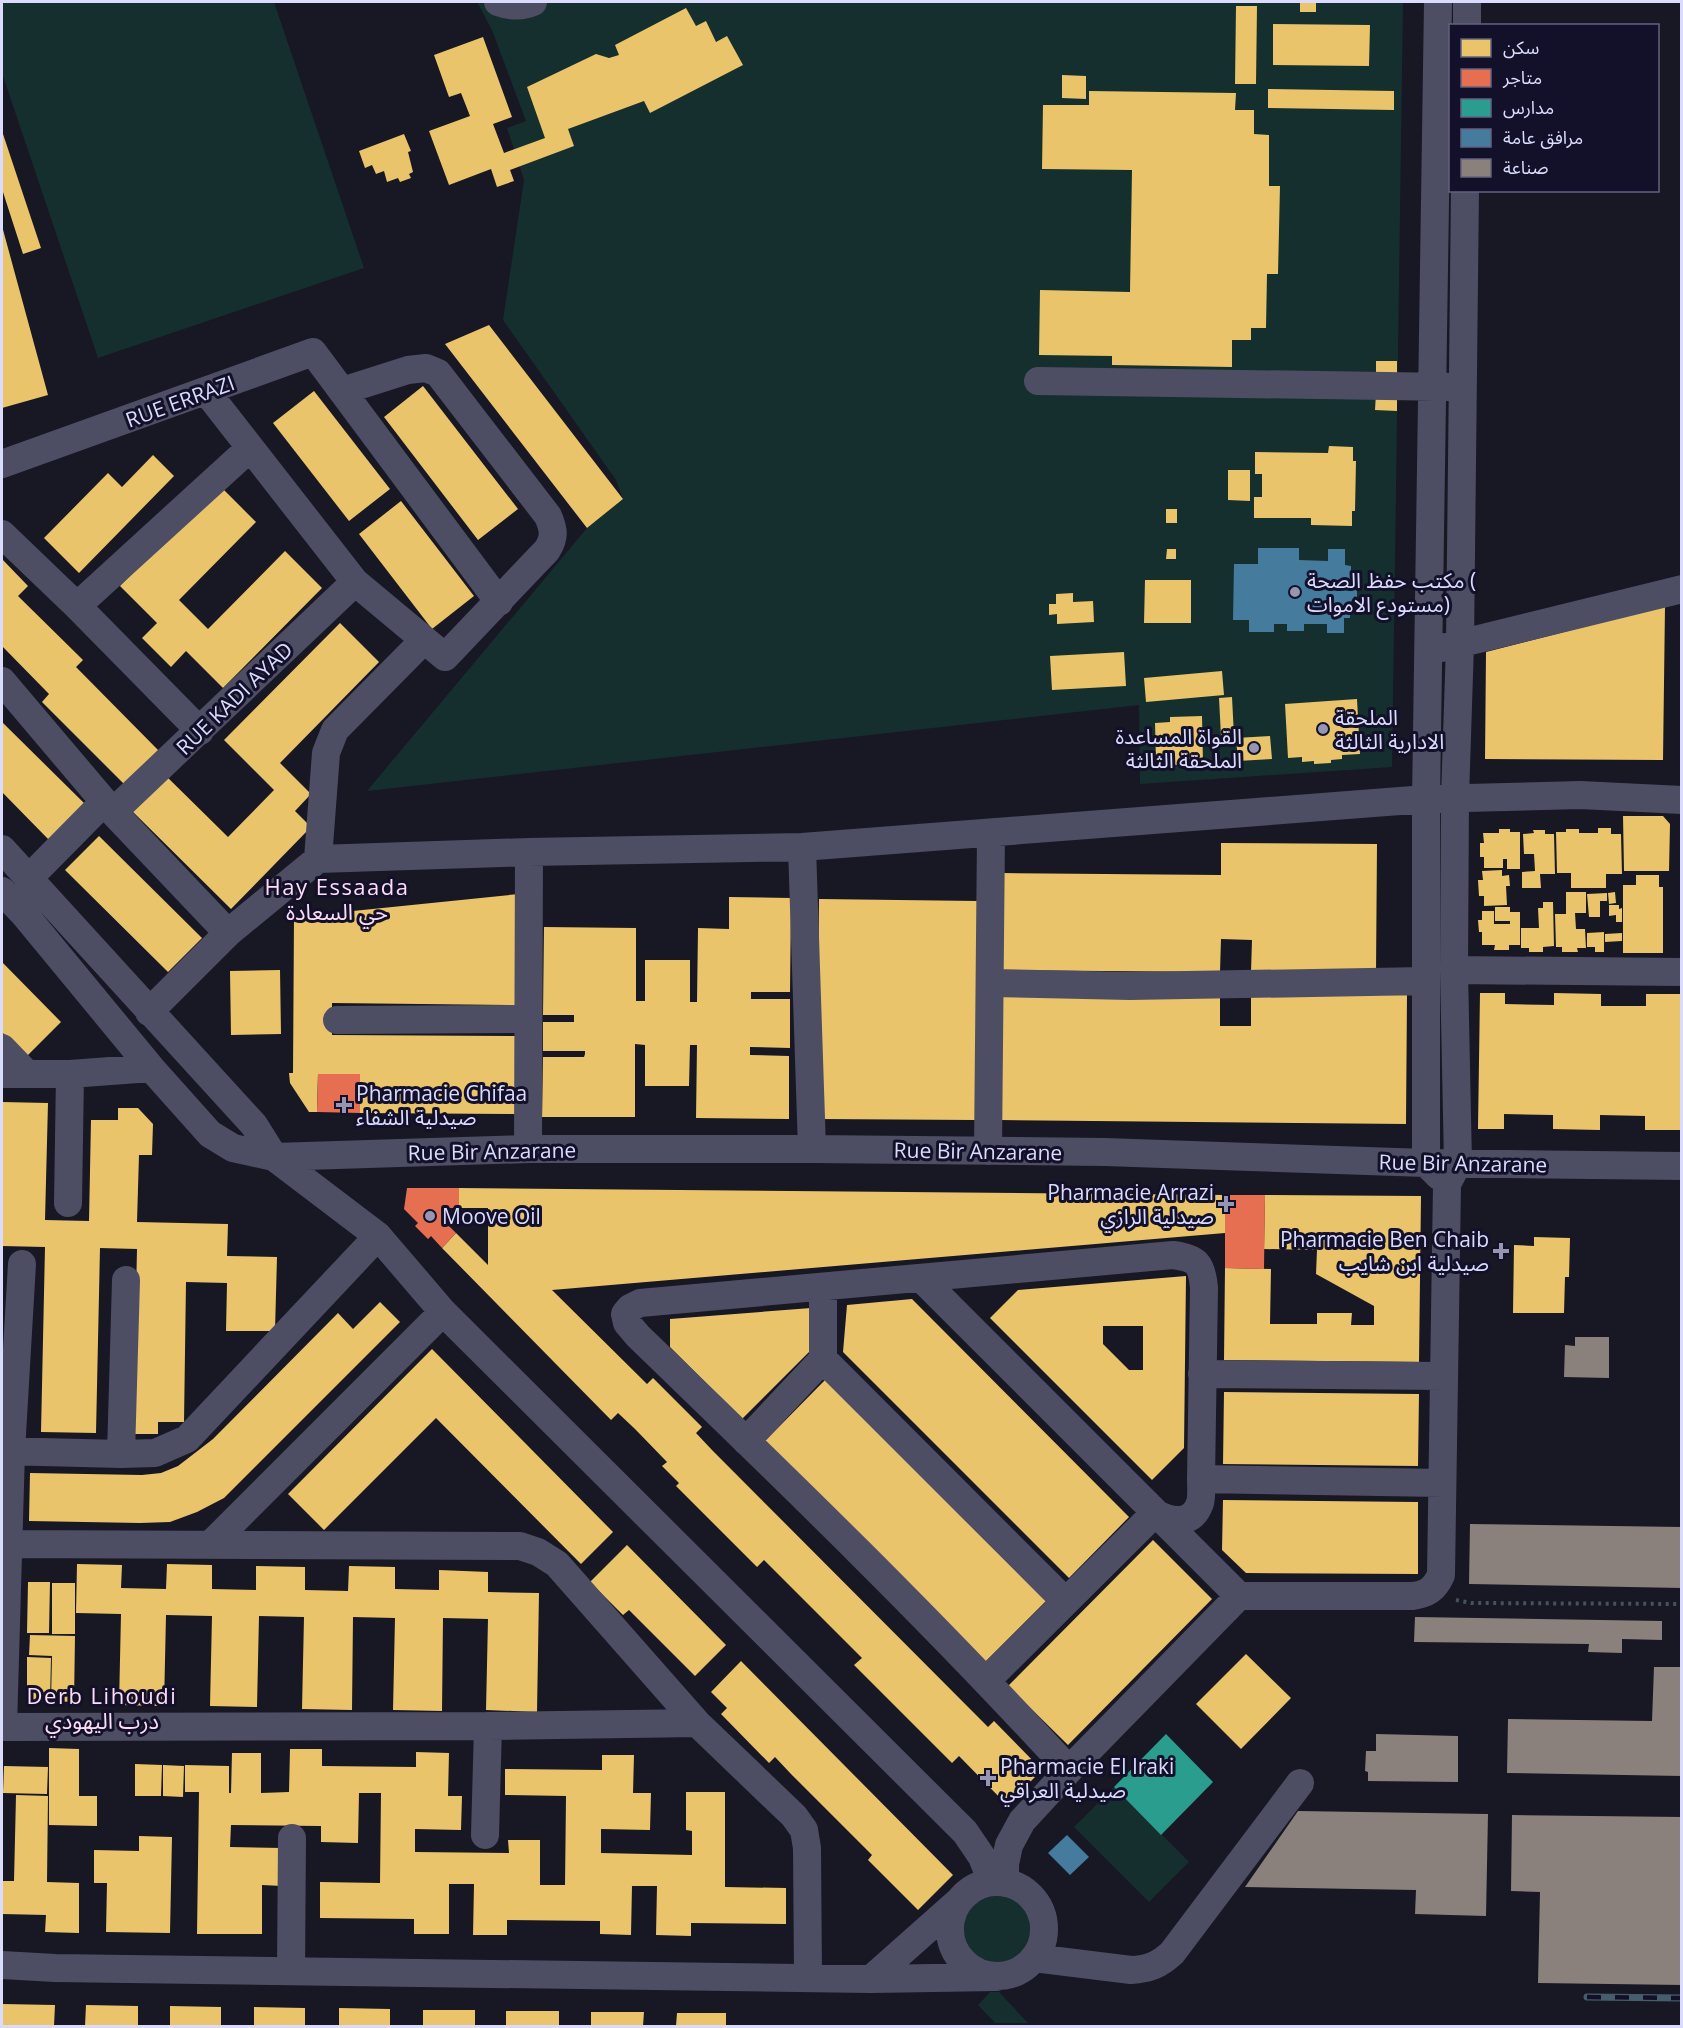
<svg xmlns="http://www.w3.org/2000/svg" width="1683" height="2028" font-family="'Open Sans','Noto Sans Arabic',sans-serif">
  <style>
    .green { fill: #152f2e }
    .homes { fill: #e9c46a; fill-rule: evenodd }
    .shops { fill: #e76f51 }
    .schools { fill: #2a9d8f }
    .public { fill: #457b9d }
    .industry { fill: #8a817c }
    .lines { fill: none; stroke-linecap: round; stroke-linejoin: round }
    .path { stroke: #45535f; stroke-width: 4; stroke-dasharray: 3 4.5; stroke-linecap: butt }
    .minor { stroke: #4d4e64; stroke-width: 28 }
    .rail-casing { stroke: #465e6b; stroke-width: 7 }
    .rail { stroke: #13112a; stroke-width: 4.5; stroke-dasharray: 14; stroke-linecap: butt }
    .poi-dot { fill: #9796b2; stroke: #13112a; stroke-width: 2 }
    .labels { text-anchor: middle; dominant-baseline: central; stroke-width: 6; stroke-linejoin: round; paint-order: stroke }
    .street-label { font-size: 21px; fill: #dbdbfe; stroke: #13112a }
    .poi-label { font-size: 21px; fill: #dbdbfe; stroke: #13112a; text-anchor: start }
    .neighbourhood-label { font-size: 22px; letter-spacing: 1.5px; fill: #feddf6; stroke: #13112a }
  </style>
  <rect width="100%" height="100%" fill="#181724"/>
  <path class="green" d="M2,2h272l90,266 -266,90 -96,-285z
    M477,2h926l-11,765 -252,17 -1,-79 -772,86 220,-263 36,-29 -7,-19 -113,-160 21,-140 -17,-52 19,-7 -34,-91z
    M1114,1787l75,75 -40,40 -75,-75z
    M964 1929a33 33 0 1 1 66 0a33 33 0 1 1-66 0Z
    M990,1992h9l29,31h-33l-17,-18z"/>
  <path class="homes" d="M1300,2h16v10h-16z
    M1236,6h21l-1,78h-21z
    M686,8l10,18 10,-5 10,21 11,-6 16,29 -93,48 -6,-12 -76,28 6,17 -64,24 4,11 -17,6 -6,-18 -42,16 -20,-54 41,-15 -9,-23 -12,4 -15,-42 49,-18 29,80 -19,7 11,29 41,-15 -18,-51 69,-33 13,4 10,-3 -4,-10z
    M1273,24l97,1 -1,41 -96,-1z
    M1062,75l24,1v23l-24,-1z
    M1268,89l126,2v19l-126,-2z
    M1089,91l147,2 -1,17h19v24l15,1v51h11l-2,88h-11l-1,54h-15v12h-19v27l-120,-2v-9l-73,-1 1,-65 90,2 2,-122 -90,-1 1,-64h46z
    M2,131l39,117 -18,6 -21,-65z
    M404,134l7,17 -3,1 5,20 -4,2 2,4 -11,4 -2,-4 -11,4 -3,-11 -8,3 -4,-9 -7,3 -6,-17z
    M2,226l46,169 -46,13z
    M489,325l134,174 -36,29 -142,-184z
    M1376,361h21v17h-21z
    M423,386l95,123 -40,31 -94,-123z
    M314,391l76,98 -41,32 -76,-98z
    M1376,393h21v18l-22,-1z
    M1329,446l24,1v14h3l-1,50h-3v15l-41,-1v-7h-57v-21h8v-23h-7v-22l73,1z
    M153,455l21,21 -95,97 -35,-35 64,-65 14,14z
    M1228,470h22v31l-22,-1z
    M219,485l37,37 -77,78 29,29 77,-78 37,37 -99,100 -37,-37 -15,16 -29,-29 15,-15 -37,-37z
    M401,501l73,95 -42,33 -73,-95z
    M1166,509h11v14h-11z
    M1167,549h9v10h-10z
    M2,559l26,27 -10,10 65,64 -7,7 83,84 -34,34 -83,-83 7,-8 -47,-48z
    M1145,580h46v43h-47z
    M1073,593v9l20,-1 1,21 -37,2v-10l-8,1v-11h7v-10z
    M1665,606l-2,154 -178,-1 1,-107z
    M340,623l39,39 -99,101 31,31 -16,17 16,16 -80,82 -103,-102 34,-35 66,65 46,-47 -50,-50z
    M1124,652l2,34 -74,4 -2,-34z
    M1222,671l2,24 -78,7 -2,-24z
    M1232,697l2,39h-13l-2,-38z
    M1357,699l3,55 -18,1v4l-11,1v3l-17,1v-3l-12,1v-5l-14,1 -3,-54z
    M1202,716l1,48 -32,1v-5h-15l-1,-37 15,-1v-5z
    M2,722l83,82 -36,36 -47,-48z
    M1270,736l2,23 -34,2 -2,-23z
    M1623,816h40l7,8 -1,47h-45z
    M1598,828h13v6h10l1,40h-16v14h-35v-15h-14l-1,-41h10v-3h13v4h19z
    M1499,829h11v3h10v37h-13v-10h-4v9h-19v-11h-4v-14h4l-1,-10h16z
    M1533,830h12v4h9l1,40h-15l1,14h-19v-16l13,-1 -1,-17h-10l-1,-20 11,-1z
    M99,836l103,102 -34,34 -103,-102z
    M1221,843l156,1 -1,129 -125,-1 1,-32 -31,-1 -1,33 -218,-2v-97l219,2z
    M1502,870v6l7,-1 1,11h-4l1,19 -23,1v-10h-5l-1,-16h5l-1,-9z
    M1636,875h23v12h4v66h-40v-68h13z
    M1566,892h20v21h-11l1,16h9l1,19h-9l1,4h-16v-5h-6l-1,-33h11z
    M1615,892l1,11 -7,1 -1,-11z
    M1607,893v8h-7v16h-11l-2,-23z
    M519,894l-1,111 -186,-2v32l186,1 -1,78 -157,-1v-39h-42l-1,38h-8l-19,-29 -1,-10h4l1,-156z
    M729,897l62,1 -1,94h-39v7h39v49l-40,-1v8l39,1v63l-93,-1 1,-73h-7l-1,41h-44v-41l-10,-1v73h-93l1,-60h41l1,-3v-3h-42v-29h31v-7h-31l1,-88 92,1v73h9v-41h45v42h7l1,-74 31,1z
    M819,899l159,2 -2,219 -159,-1z
    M1543,902h10l1,44 -11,1v5h-14v-4h-8v-20h18l-1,-20h5z
    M1609,905h10v4l3,-1v14h-6v-7l-7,1z
    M1495,907h15v5h10v33h-11v5h-15l1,-5h-13v-13h-3l-1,-12h4v-9h12v13h16v-3h-15z
    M1604,932v20h-9v-5h-8v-14z
    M1622,933v8l-17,1v-8z
    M2,962l59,60 -35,35 -24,-25z
    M280,970l1,64 -50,1 -1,-64z
    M1002,992l218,2v32h31v-32l156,1 -1,129 -405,-4z
    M1480,993h25v11l49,1v-12l47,1v12h45v-12h36v136h-37v-14l-45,-1v15l-47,-1v-14l-49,-1v15h-26z
    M2,1102l46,1 -3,117 44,1 2,-101h27v-12h20l15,16 -1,31h-13l-2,67 91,2 -1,32 50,1 -2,74h-49l1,-48 -41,-1 -2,140h-26v12h-25l4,-185 -37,-1 -4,185 -55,-1 4,-185 -43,-1z
    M459,1188l766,7v38l-673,57 95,94 6,-6 49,49 -6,6 16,17 276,277 6,-6 48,49 -35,35 -48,-49 -7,7 -98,-98 8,-7 -98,-98 -7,7 -81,-81 3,-3 -17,-17 5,-4 -32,-33 -17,-16 -7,7 -169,-172 14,-15 32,32v-57h-29z
    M1265,1195l156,1 -2,166 -195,-2 1,-92 46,1 -1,55h47v-11h35l-1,12h23v-19l-58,-32 1,-24 -53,-1z
    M1534,1237l36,1 -1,39h-4l-1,36h-51l1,-68 20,1z
    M1186,1276l-2,172 -32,32 -162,-162 28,-28zM1103,1326h40v44h-14l-26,-26z
    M912,1299l217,218 -60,61 -226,-226 4,-47z
    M380,1302l20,20 -176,176 -27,14 -27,10 -30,1 -111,-2 1,-48 112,2 19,-2 17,-7 35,-27 125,-126 15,16z
    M811,1308v42l-69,69 -72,-72v-28z
    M432,1349l181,183 -32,32 -145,-146 -112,112 -36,-36z
    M825,1380l221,221 -61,61 -220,-221z
    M1224,1392l195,2 -1,72 -195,-2z
    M1223,1500l195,2v72l-172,-1 -24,-23z
    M1153,1540l59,59 -144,146 -60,-59z
    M627,1545l99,100 -31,31 -66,-66 -6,5 -33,-33z
    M77,1564l45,1 -1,23 45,1 1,-25 45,1v24l44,1v-24l49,1v23l43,1 1,-25 46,1v22l44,1v-20l49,2v20l51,1 -2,119 -51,-2 2,-91 -45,-1 -1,93 -49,-1 2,-92 -42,-1 -1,93 -50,-1 2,-92 -45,-1 -2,91 -47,-1 2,-90 -46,-1 -2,91 -45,-1 2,-91 -45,-1z
    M28,1582h22l-1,51h-22z
    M52,1583h23v51h-23z
    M30,1635l45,1 -1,66 -23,-1 1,-45 -23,-1z
    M1246,1654l45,44 -50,51 -45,-45z
    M27,1657l24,1 -1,44h-23z
    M741,1661l212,214 -35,35 -50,-50 4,-5 -81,-81 -16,-17 -6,6 -48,-49 6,-6 -16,-16z
    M49,1748l30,1v47h18v30l-48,-1z
    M290,1749h32v17l94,1v-15l33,1 -1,43h14l-1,34 -46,-1v23l94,1 -1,-13h32v45h25l1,-89 -61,-1v-26l97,1v-15h32l-1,38h18l-1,37 -49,-1v24l91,2v-24l-6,-1v-38h39v95l61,1v36l-95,-1v13l-35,-1 1,-49h-25l-1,49 -31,-1v-13l-93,-1v15h-34l1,-51h-25v50h-35v-15l-94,-1v-36l60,1 1,-90h-22l-1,50 -37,-1v-16l-90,-1 -1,22 52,1v38l-20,-1v49h-65l2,-142h-14v-27l44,1v27h2l1,-40h29v40l28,-1z
    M135,1764l27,1 -1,31h-26z
    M163,1765l21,1 -1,31 -20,-1z
    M4,1766l44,1 -1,27 -44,-1z
    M16,1795l32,1 -1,86 32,1v50l-34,-1 1,-17 -44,-1v-33h12z
    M139,1836l33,1 -2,96 -64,-1 1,-49h-13v-33l45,1z
    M3,2004l52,1 -1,21h-52z
    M86,2005l52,1v20h-53z
    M170,2006l51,1v19h-51z
    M254,2007l51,1v18h-51z
    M339,2008l51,1v17h-51z
    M423,2010h52v16h-52z
    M506,2011h53v15h-53z
    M591,2012h53l-1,14h-52z
    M677,2013h49v13h-50z"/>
  <path class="shops" d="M318,1074h42v39l-43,-1z
    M407,1188h52v20h-9l-2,17 8,8 -14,15 -11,-12 -3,3 -13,-13 3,-3 -14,-14z
    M1225,1195h40l-1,74 -39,-1z"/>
  <path class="schools" d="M1166,1734l47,48 -52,53 -47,-48z"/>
  <path class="public" d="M1258,548h41v12l29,1v-12h17v16l6,1v14l6,1v23h-7v14h-6v15h-17v-9h-23v7h-17v-7h-13v8h-25v-12h-16l1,-56h24z
    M1067,1835l22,22 -19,18 -22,-22z"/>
  <path class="industry" d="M1575,1337h34v41l-45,-1 1,-32 10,1z
    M1470,1524l212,3v61l-213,-4z
    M1415,1617l247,4v19l-40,-1v14l-34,-1 1,-8 -175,-2z
    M1654,1667h26l2,109 -175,-3 1,-54 144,2z
    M1376,1734l82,2v46l-90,-1v-9l-3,-1 1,-20h10z
    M1298,1811l190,3 -2,102 -71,-2 1,-24 -171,-3z
    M1512,1815l170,2v168l-144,-2 2,-91 -29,-1z"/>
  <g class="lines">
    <path class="path" d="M1456,1600l15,3 211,1"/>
    <path class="minor" d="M498,2c11,4 24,5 35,0
      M1438,2l-12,797v364l13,13
      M1467,26v-24
      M1038,381l414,6
      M206,391l149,191 90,75 102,-107c8,-13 7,-20 1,-34l-110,-143 -12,-5 -18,2 -66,21
      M2,464l311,-112 186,250
      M2,534l75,72 123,125
      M77,606l173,-158
      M1442,648l240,-59
      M2,681l111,131 115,121
      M113,812l242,-230
      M802,847l10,302
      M2,849l252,276 20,32 104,79 65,76 522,520 17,25 10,25
      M318,859l8,-106 9,-23 89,-90
      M28,879l76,-77
      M2,891l22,23 127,154 59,66 23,14 41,9 254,-8h284l293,3 321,11 256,3
      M1454,970l228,2
      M990,983l140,3 296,-5
      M149,1012l79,-79 90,-74 211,-7 273,-5 624,-48 154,-4 102,5
      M337,1020l191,-1
      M2,1048l25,26
      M2,1074h68l81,-6
      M528,1149l1,-297
      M988,1151l3,-318
      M68,1203l2,-129
      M921,1278l318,318
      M823,1288v71l242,242
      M1202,1374l242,2
      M746,1441l77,-82
      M2,1451l119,3 34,-1 32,-14 191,-203
      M121,1454l5,-174
      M2,1544l518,2 18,6 19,12 140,159 97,93 10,14 3,18 1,129
      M210,1545l233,-233
      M987,1680l168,-167c16,9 37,13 45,-10 2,-7 1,-17 1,-24l241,4
      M2,1727l486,-1 209,-3
      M3,1727l8,-276 11,-187
      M1069,1770c-137,-150 -284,-292 -431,-434l-11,-13 -2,-9 5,-6 10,-5 533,-48c24,3 29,9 31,33l-3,191
      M485,1835l3,-109
      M950 1929a47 47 0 1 1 94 0a47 47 0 1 1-94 0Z
      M1005,1883v-19l4,-19 13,-24 47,-51 170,-174h173c15,-2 22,-6 29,-21l6,-391 11,-21 -4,-193 1,-172 5,-154 5,-454
      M1034,1958l97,12c18,-1 28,-5 41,-17l128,-170
      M2,1965l53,3 816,11 125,-2
      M291,1971l1,-133
      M871,1979l88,-78"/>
    <g class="rail-casing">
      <path id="rail" d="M1587,1997l95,1"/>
    </g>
    <use href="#rail" class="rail"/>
  </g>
  <g class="poi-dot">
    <circle cx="1295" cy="592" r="6"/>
    <circle cx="1323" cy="729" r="6"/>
    <circle cx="1254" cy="748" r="6"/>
    <path d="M341 1096h6v6h6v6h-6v6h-6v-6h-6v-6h6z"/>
    <path d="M1223 1195h6v6h6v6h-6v6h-6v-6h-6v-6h6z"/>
    <circle cx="430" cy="1216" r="6"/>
    <path d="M1498 1242h6v6h6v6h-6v6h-6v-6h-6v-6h6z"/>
    <path d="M985 1769h6v6h6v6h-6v6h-6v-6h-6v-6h6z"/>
  </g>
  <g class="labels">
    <g class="street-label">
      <text transform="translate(180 401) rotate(-20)">RUE ERRAZI</text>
      <text transform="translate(234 698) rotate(-44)">RUE KADI AYAD</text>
      <text transform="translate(492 1151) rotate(-1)">Rue Bir Anzarane</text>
      <text transform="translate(978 1151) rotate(1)">Rue Bir Anzarane</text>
      <text transform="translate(1463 1163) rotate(1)">Rue Bir Anzarane</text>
    </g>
    <g class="poi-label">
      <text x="1307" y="580">مكتب حفظ الصحة (<tspan x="1307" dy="24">مستودع الاموات)</tspan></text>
      <text x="1335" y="717">الملحقة<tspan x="1335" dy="24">الادارية الثالثة</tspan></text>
      <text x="1242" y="736" text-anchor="end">القواة المساعدة<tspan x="1242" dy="24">الملحقة الثالثة</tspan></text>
      <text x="356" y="1093">Pharmacie Chifaa<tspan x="356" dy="24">صيدلية الشفاء</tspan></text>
      <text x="1214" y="1192" text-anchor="end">Pharmacie Arrazi<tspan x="1214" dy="24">صيدلية الرازي</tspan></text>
      <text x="442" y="1216">Moove Oil</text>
      <text x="1489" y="1239" text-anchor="end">Pharmacie Ben Chaib<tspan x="1489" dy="24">صيدلية ابن شايب</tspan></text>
      <text x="1000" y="1766">Pharmacie El Iraki<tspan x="1000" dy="24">صيدلية العراقي</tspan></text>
    </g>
    <g class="neighbourhood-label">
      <text x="337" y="886">Hay Essaada<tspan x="337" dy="25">حي السعادة</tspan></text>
      <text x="102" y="1695">Derb Lihoudi<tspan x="102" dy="25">درب اليهودي</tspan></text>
    </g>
  </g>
  <rect width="1683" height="2028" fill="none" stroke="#dbdbfe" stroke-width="6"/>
  <rect x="1449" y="24" width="210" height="168" fill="#13112a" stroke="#63627f" stroke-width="1.5"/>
  <rect x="1461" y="39" width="30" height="18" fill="#e9c46a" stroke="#63627f" stroke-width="1.5"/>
  <text x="1503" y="54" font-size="18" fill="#dbdbfe">سكن</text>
  <rect x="1461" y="69" width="30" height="18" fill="#e76f51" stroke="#63627f" stroke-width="1.5"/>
  <text x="1503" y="84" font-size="18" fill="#dbdbfe">متاجر</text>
  <rect x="1461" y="99" width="30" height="18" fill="#2a9d8f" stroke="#63627f" stroke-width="1.5"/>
  <text x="1503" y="114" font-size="18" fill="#dbdbfe">مدارس</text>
  <rect x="1461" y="129" width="30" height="18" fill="#457b9d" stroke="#63627f" stroke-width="1.5"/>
  <text x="1503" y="144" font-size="18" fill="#dbdbfe">مرافق عامة</text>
  <rect x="1461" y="159" width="30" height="18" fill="#8a817c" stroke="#63627f" stroke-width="1.5"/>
  <text x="1503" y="174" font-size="18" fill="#dbdbfe">صناعة</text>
</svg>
